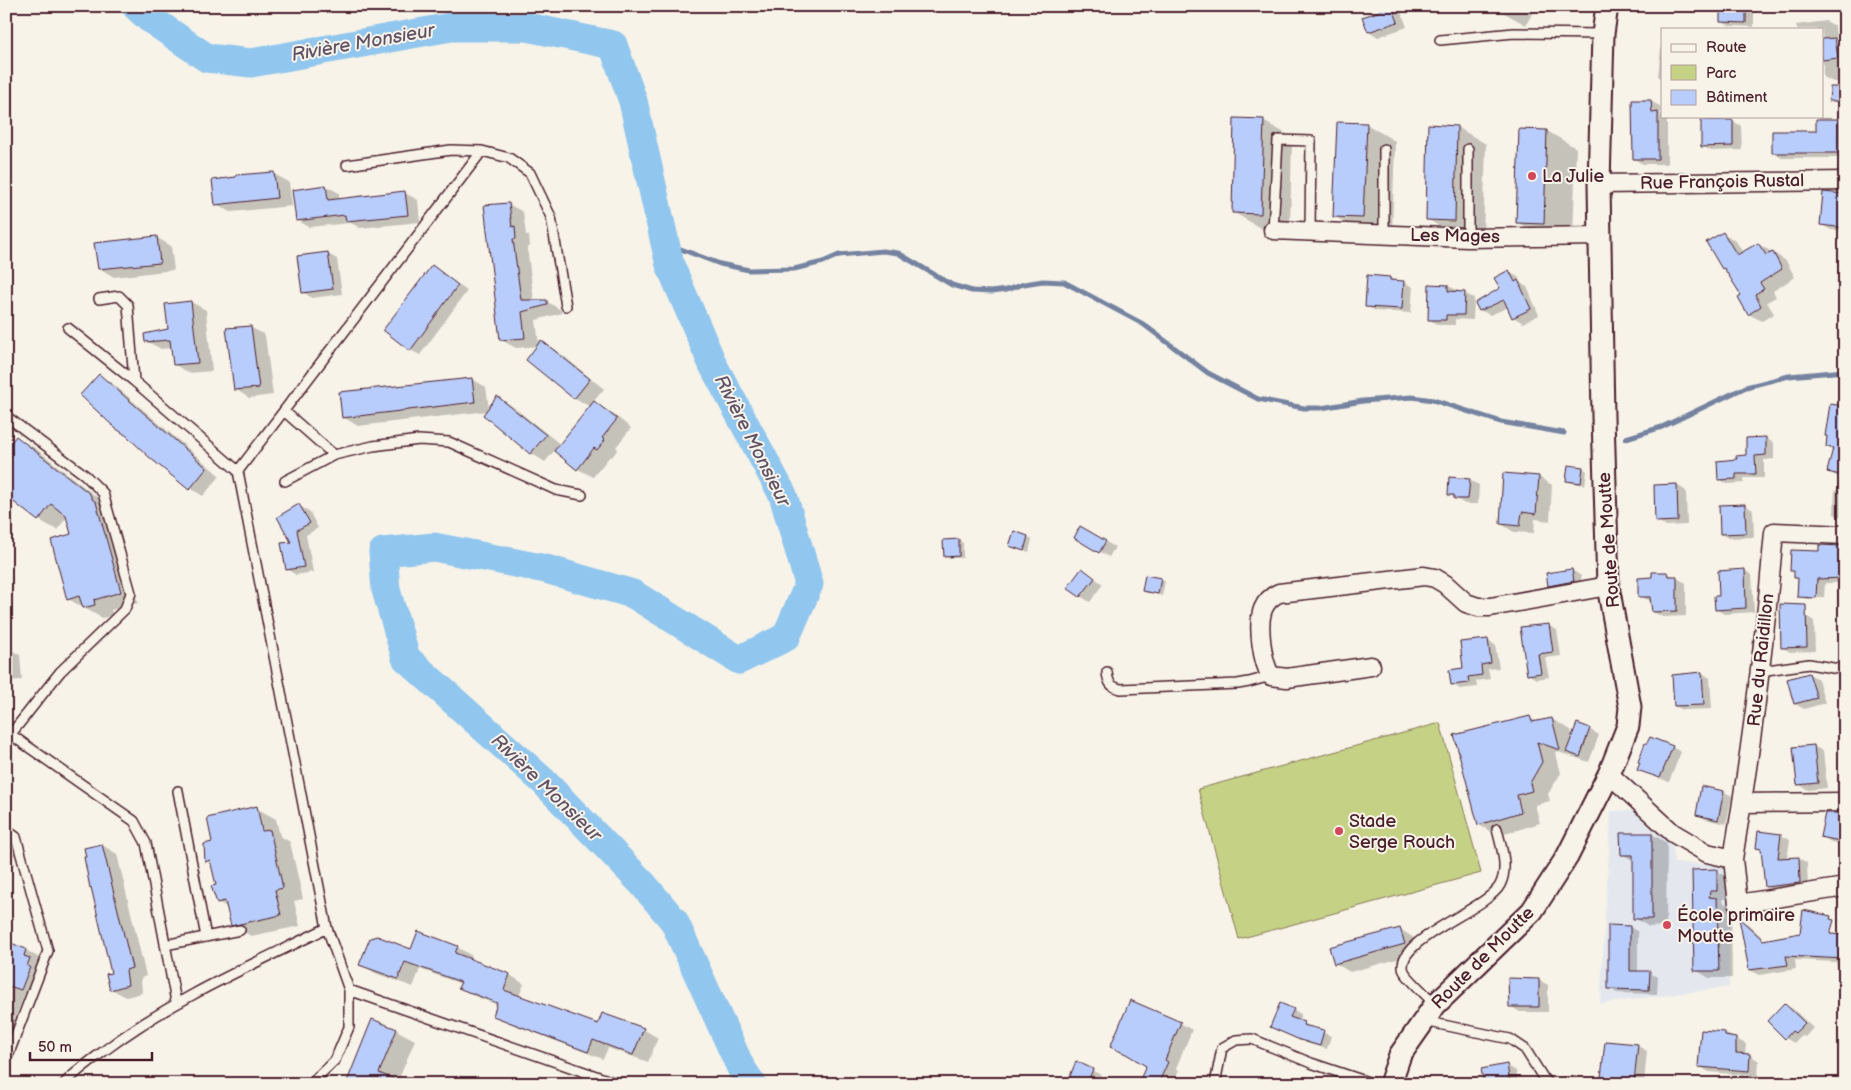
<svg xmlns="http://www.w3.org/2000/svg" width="1851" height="1090" font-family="'Balsamiq Sans',sans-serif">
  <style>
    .built { fill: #e4e8ee }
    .green { fill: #c5d285; stroke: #887858 }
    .shadow { fill: #0003 }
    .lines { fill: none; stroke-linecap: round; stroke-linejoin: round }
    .stream { stroke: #7583a0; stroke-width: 5 }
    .river { stroke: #91c6ee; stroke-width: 29 }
    .building { fill: #b9cdfd; stroke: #4a1f2b }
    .service-casing { stroke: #4a1f2b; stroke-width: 12 }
    .minor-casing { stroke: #4a1f2b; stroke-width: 21 }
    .tertiary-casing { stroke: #4a1f2b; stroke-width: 25 }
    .service { stroke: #f7f3e8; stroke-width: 9 }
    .minor { stroke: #f7f3e8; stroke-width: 18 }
    .tertiary { stroke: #f7f3e8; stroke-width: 21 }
    .poi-dot { fill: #d1495b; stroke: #f7f3e8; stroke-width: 2 }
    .labels { text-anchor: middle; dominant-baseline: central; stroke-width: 4; stroke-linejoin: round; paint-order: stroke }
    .poi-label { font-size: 18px; fill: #4a1f2b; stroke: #f7f3e8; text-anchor: start }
    .street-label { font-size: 18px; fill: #4a1f2b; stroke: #f7f3e8 }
    .water-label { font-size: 19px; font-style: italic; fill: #5f5166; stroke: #f7f3e8 }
  </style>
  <rect width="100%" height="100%" fill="#f7f3e8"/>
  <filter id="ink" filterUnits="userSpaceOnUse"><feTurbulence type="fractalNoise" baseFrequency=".02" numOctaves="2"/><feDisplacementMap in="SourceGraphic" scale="10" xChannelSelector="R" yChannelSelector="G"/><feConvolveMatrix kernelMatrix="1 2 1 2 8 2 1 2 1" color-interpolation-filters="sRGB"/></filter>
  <g filter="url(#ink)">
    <path class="built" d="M1642,810l31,30 1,23 56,1 -1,123 -129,17 11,-193z"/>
    <path class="green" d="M1440,723l41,150 -242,66 -41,-150z"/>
    <path class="shadow" d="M1380,6h25l-5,2 7,19 -29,10 -9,-6 13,-20z
      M1501,6h35l-10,19 -27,-15z
      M1647,6h46v7l-41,-4z
      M1722,6h32v21l-24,-1 -9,-5z
      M1826,21l9,5 2,15h-4l7,4 -2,37h-5l-10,-5 -1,-48h-25l-1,-4z
      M1661,48l1,1v30l-4,-3z
      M1845,89v13h-10l-4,-2z
      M1650,101l10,5 1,9 6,4v45h-24l-9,-5z
      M1839,120l6,4v34h-63l-9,-5 44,-21v-11z
      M1263,121l29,16 -2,92h-28l-29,-17z
      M1733,121l8,5 1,24 -31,1 -8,-5z
      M1366,124l29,17 -3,93 -29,-1 -29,-17z
      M1457,127l29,17 -3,93 -27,-1 -29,-17z
      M1547,131l29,17 -3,92 -27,-1 -29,-17z
      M274,174l15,8 3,24 -61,6 -15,-8z
      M326,186l13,7v7l66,-7 13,7 2,22 -60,6 -9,-5 -42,4 -12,-7z
      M1845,196v35l-14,-1 -10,-6z
      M508,204l15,8 3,23 3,1 1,11h-3l7,54h12l15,9 1,3 -26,7 3,25 3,-3 14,8 48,39 -11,13 16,9 22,17 -15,19 2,2 -6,8 -2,-1 -17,21 -15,-8 -23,-19 -10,12 -14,-9 -47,-38 4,-4 -130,15 -15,-9 129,-38 14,8 3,22 9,-12 14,9 49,39 30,-38 -16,-9 -48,-38 12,-14 -23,2 -15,-8z
      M1723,233l13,8 7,12 15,-9 14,8 14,9 9,16 -22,14 3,6 -9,5 7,12 -12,7 -14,-7 -6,-18 -15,-26 -4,-2z
      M156,237l15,9 3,24 -60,7 -15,-9z
      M328,254l9,5 5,35 -30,4 -9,-6z
      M432,266l35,25 -47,64 -10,-5z
      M1509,272l9,5 4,7 5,3 12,28 -16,8 -10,-6 -4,-10 -19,8 -10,-5 21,-21z
      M1390,278l6,4h7l10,5 -2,26 -35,-2 -10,-5z
      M1430,285l18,1 26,12 -1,22 -18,-1v6h-17l-9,-6z
      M191,302l15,8 6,61 -23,2 -14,-8 -2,-17 -12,1 -15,-8 23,-11z
      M250,327l15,8 8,60 -24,3 -14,-9z
      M99,376l13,7 108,93 -17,20 -13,-8z
      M1845,407v71l-9,-2 -8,-5 5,-20 -6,-4 1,-11z
      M16,438l19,10 73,58 2,5 4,3 24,89 -27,7 2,5 -11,3 -34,-19 4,-64 -5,-18 -10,13 -18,-10z
      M1765,438l9,5v16l-10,1v18h-20v5l-17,1 -8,-5 19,-19 9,-3z
      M1583,468l4,3 -2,14 -13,-2 -4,-2z
      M1539,477l13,8 -2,36 -15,-2 -1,14 -20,-1 -13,-8z
      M1469,480l10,5 -1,19h-13l-15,-9z
      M1677,485l9,6 1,34 -21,1 -9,-5z
      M1835,490l10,1v28l-11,-5z
      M1745,505l8,5 1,27 -25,1 -8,-4z
      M299,506l10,5 9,17 -12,7 7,37 -17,3 -9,-6 6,-26z
      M1081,528l34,19 -6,10 -34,-20z
      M1015,532l17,7 -3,13 -18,-6z
      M958,540l5,3v15h-14l-4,-2z
      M1820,546l25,2v35h-20l-1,14 -18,2 -8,-4 1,-16 -4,-2 1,-4 -5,-3 29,-17z
      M1082,569l21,15 -13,18 -10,-6z
      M1572,570l9,6 1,10 -24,4 -9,-5z
      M1744,570l8,5 2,37 -30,2 -8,-5 4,-12z
      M1667,573l19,10v33l-23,1 -10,-5 -1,-10 -12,-6 13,-18z
      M1160,579l5,2 -3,15 -19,-6z
      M1806,616l8,5 1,30 -25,1 -8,-5z
      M1844,616h1v23h-1z
      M1549,626l8,4 4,26 -16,2 4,19 -13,2 -8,-5z
      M1487,640l8,5 4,23 -11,1 2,10 -14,2 1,6 -17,2 -8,-5z
      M10,649l10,6 2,25 -16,1v-31z
      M1702,673l8,5 2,31 -29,1 -8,-4z
      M1809,674l9,5 7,24 -21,6 -9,-5z
      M1530,718l8,4 14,-3 19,11 2,8 16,-9 10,6 -10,27 -34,-11 6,22 -13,21 2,7 -15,4 5,18 -42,13 -19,-11z
      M1648,745l24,2 9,5 -12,30 -31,-13z
      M1813,746l10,5 4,37 -19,2 -10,-6z
      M1724,792l8,4 -6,28 -21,-5 -8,-5z
      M256,808l20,11 4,17 10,6 13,57 -9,2 6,25 -49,10 -19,-11 -4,-17 -10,-6v-16l-6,-22 -6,-3 8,-18z
      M1845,815v30l-14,-3 -9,-6z
      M1759,832l22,3 9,5 -3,19 12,-1 8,5 1,25 -34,3 -8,-5 -3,-35 -5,-3z
      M1652,834l15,9 -1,83 -17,1 -14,-9 -1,-57 -12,-7z
      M6,844l9,10 -5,6 5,3 -9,11z
      M102,845l15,9 29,122 -5,2 1,15 -16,4 -15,-8 1,-15z
      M1694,871h22l14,7v20l-7,1v3l8,5 1,71h-23l-13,-8z
      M1741,920l7,4 18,17h79v48l-4,-3 -5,-24 -41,-2 1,9 -37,6 -9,-5z
      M1630,927l8,5v40l11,1 9,4 -1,17 -40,-1 -8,-5z
      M1400,929l14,9 5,15 -69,19 -15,-9z
      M6,943l20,7 13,8 -2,6 6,3 -3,7 3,2 -8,20 -10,-3 -10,25 5,2 -14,29z
      M457,947l15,9 -2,4 40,15 14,9 -5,12 80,29 4,-11 40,15 15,9 -10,24 -40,-14 -5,11 -94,-36 -14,-8 3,-10 -24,-9 -14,-8 1,-4 -41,-15 -7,18 -38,-14 -14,-9 51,-13z
      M1539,980l9,5v27h-28l-10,-6z
      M1784,1004l9,5 20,19 -8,9 -4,-2 -7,8 -9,-5z
      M1293,1010l8,4 -3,7 33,15 -4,13 -18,-5 -37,-17z
      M1180,1023l12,7 -16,38 3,2 -6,14h-33l8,-18 -37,-20z
      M396,1030l19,10 -17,41 7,3h-58z
      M1724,1033l22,11 -1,11h5l9,6 -1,15 -49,-4 -10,-6z
      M1638,1046l9,5 -3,33 -32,-1 -10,-6z
      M1077,1063l24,12 -3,9h-30z
      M1506,1065l10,6 2,13h-33z"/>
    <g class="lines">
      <path class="stream" d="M665,243l55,21 29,6 45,-1 29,-7 16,-7 44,-4 15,2 54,32 20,6 19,1 15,-2 18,-6 19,-3 21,1 79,42 65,49 50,26 46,9h17l42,-7 49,-4 21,3 68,22 63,11
        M1626,438l36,-11 84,-40 43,-11 56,-5"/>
      <path class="river" d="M136,6l13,12 58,40 44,5 200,-36h76l86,18 20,56 37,164 43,100 70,130 26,89 -23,53 -47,23 -106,-66 -87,-25 -112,-22 -51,5 3,38 20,68 137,123 99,102 32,38 67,147 11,16"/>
    </g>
    <path class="building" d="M1379,6h13l6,16 -30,10 -6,-15 19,-6z
      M1720,6h26v17l-26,-1z
      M1835,38l3,20 -16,2v-21z
      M1830,87h15v14h-16z
      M1632,100h19l1,13 6,-1v47h-25z
      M1234,118l30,1 -3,95 -29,-1z
      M1816,119h23l1,34h-68v-22h44z
      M1701,120h32v26l-32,1z
      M1337,122l30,1 -4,95 -30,-1z
      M1428,124l29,2 -2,95 -29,-1z
      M1519,129l28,1 -3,94 -28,-1z
      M274,172l3,26 -62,7 -3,-25 24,-3v-2z
      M326,185l2,15 77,-9 3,24 -62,6 -1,-6 -49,6 -4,-31z
      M1823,192l22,2v34l-25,-3z
      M509,203l3,24 3,-1 1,13h-3l8,61h26v5l-25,7 3,26 -25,2 -16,-135z
      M1723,232l14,23 21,-12 8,12 7,-3 9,17 -22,14 4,6 -9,5 6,12 -13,9 -10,-18 3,-2 -17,-27 -2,1 -16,-27z
      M157,236l3,27 -62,6 -4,-26z
      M328,252l5,37 -31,4 -5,-37z
      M432,265l26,20 -48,66 -27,-21z
      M1509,270l6,12 3,-2 13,29 -19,9 -8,-18 -25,11 -4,-8 25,-15 -6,-10z
      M1367,275l23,2v3l14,1 -2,28 -37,-2z
      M1429,284l19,1v6l17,1 -1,23h-18v5h-18z
      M191,301l7,62 -25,2 -3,-25 -25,2 -1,-8 24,-5 -3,-25z
      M251,326l8,62 -25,2 -8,-62z
      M541,340l49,39 -16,20 -48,-39z
      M99,374l108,94 -18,22 -40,-33 -22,-21 -12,-8 -35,-33z
      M472,378l3,24 -133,16 -3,-26z
      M497,396l49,39 -16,19 -47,-39z
      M594,401l23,18 -15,19 3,2 -8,10 -3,-2 -17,22 -23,-19z
      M1830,404l15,2v70l-18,-4 6,-24 -7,-1 1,-11h-2z
      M16,436l74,58 2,5 4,3 25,90 -27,8 1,5 -12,3 -4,-12 -12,4 -16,-60 20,-6 -5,-18 -15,-12 -13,17 -32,-25v-47z
      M1766,437v18l-11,1 1,18h-20v5l-18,1 -1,-19 20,-2 -1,-3 10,-1v-17z
      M1568,465l15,2 -2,16 -15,-2z
      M1503,473l36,3 -3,38 -14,-2 -2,14 -20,-2z
      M1449,477l21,2 -2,20h-14v-4h-6z
      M1677,484l1,37 -23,1 -1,-37z
      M299,504l11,19 -13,7 7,37 -18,3 -5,-27 10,-1 -14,-25z
      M1745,504l1,29 -26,1 -1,-29z
      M1080,526l26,15 -7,12 -25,-15z
      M1014,531l14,5 -4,15 -15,-5z
      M959,539v17l-15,1 -1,-17z
      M1819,545l23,1 -1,12h4v20l-28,1 -1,19 -19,-1 1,-19h-4v-7h-4l1,-21 28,1z
      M1082,568l13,10 -15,19 -13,-9z
      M1572,569l2,12 -26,5 -2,-13z
      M1745,569l1,39 -31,2 -1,-14h5l-1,-25z
      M1652,572h15l1,4h9v35l-25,1 -2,-15h-12v-19l14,-1z
      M1145,575l16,3 -3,16 -16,-3z
      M1780,604l26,1 1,42 -26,1z
      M1549,624l4,28 -15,2 3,19 -14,2 -7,-48z
      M1488,639l3,24 -10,2 1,10 -14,2 1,6 -18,2 -2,-15 14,-2 -3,-26z
      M1702,672l2,33 -30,1 -2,-31z
      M1809,673l8,25 -23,6 -7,-25z
      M1530,716l2,6 20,-4 8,32 -23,-8 5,20 -12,21 2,8 -15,4 4,17 -43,13 -24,-90z
      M1577,723l13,5 -10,29 -14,-5z
      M1650,737l23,9 -13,32 -23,-8 3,-7 -2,-1 7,-19h2z
      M1814,745l4,38 -21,2 -4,-38z
      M1701,786l23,5 -6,29 -22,-5z
      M257,806l5,25 8,-1 13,58 -8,2 6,25 -50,11 -6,-25 -8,2 -6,-17 5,-1 -6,-25 -5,2 -1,-18 8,-2 -5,-24z
      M1825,813h20v29l-25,-5z
      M1758,831l23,3 -3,24 21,-1 1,26 -35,4 -4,-38 -5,-1z
      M1620,833h32v86h-19v-64h-12z
      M102,844l30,124 -6,2 2,15 -18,5 -4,-16 5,-1 -20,-86 -1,1 -6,-31h2l-2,-9z
      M1717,869v22h-7l-1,6 8,1 2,73h-25l-2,-101z
      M1803,910l28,6 -1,3 4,1 -4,14 15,1v24l-59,-3 2,9 -39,5 -10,-52 24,22 37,-7z
      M1608,925l22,1v45h20l-1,19 -41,-1z
      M1400,928l5,16 -71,20 -5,-17z
      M418,931l40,15 -3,7 55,21 -6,16 94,34 4,-11 42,15 -11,27 -40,-15 -5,12 -95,-36 4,-13 -39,-15 3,-6 -56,-20 -7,17 -39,-14 11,-27 7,-2 34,13z
      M6,941l20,8 -2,7 6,2 -3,8 3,1 -9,23 -15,-5z
      M1508,978l31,1v28h-30z
      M1130,1000l51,22 -16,38 3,2 -10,22h-20l8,-18 -20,-12 -16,-7z
      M1280,1003l14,6 -4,8 14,5 -1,3 21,5 -4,16 -20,-6 -30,-13z
      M1784,1003l21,20 -10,10 -3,-2 -7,8 -18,-18z
      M372,1019l25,10 -18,44 26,11h-59z
      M1701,1030l24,2v4l11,2v15l14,1 -1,17 -51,-4z
      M1605,1041l33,3 -4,38 -33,-4z
      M1076,1061l17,8 -6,15h-20z
      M1507,1064l3,20h-26l-3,-15z"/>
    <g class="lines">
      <g class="service-casing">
        <path id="service" d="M1440,40l74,-7 89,1
          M1384,149v86
          M1468,149v89
          M347,165l104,-15 31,1 27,7 21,15 21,44 15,89
          M1273,230l5,-90 33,1 -1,91
          M99,299l20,-3 9,9 6,76
          M68,328l66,53 104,90 89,457 22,62v37l-14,33 -25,24
          M284,411l50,44
          M6,416l79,59 18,18 28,100 -6,16 -65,63 -49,62
          M238,471l244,-320
          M285,481l49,-26 39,-9 46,-6 30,2 107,48 26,5
          M1760,671l49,-7 36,6
          M1107,672c1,11 4,15 14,17l117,-5 11,-2 22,-6
          M7,732l127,89 12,22 30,159
          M178,791l28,146
          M6,830l10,7 32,114 -39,102 -3,2
          M165,945l75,-15
          M349,990l270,94
          M1435,1005c-6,-8 -28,-27 -31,-34 -12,-31 83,-61 96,-86 9,-17 1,-39 -3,-56
          M1424,1021l86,18 15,10 22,35
          M64,1084c13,-14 29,-25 44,-36 67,-50 144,-83 219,-120
          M1215,1084l7,-36 14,-8 16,-1 59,24 63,21"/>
      </g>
      <g class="minor-casing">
        <path id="minor" d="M1599,184l246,-3
          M1273,230l195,8 132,-2
          M1371,666l-84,12 -16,-2c-9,-14 -14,-51 -8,-67 3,-7 9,-13 16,-16l145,-17 11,2 10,6 21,19 12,4h12l118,-21
          M1609,774l64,59 34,20 26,6 5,45 107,-17
          M1742,803l103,-1
          M1733,859c18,-109 32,-218 41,-327l71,3"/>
      </g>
      <g class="tertiary-casing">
        <path id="tertiary" d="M1390,1084l10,-29 35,-50 97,-94 35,-54 42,-83 19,-48 2,-19 -22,-121 -5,-169 -4,-233 4,-150 4,-28"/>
      </g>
      <use href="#service" class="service"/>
      <use href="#minor" class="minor"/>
      <use href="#tertiary" class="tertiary"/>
    </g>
  </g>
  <g class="poi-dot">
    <circle cx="1532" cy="176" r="5"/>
    <circle cx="1339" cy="831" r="5"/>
    <circle cx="1667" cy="925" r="5"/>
  </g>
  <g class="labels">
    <g class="poi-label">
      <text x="1542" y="176">La Julie</text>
      <text x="1349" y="821">Stade<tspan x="1349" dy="21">Serge Rouch</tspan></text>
      <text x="1677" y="915">École primaire<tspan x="1677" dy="21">Moutte</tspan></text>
    </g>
    <g class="street-label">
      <text transform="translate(1722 182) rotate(-1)">Rue François Rustal</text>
      <text transform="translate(1455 236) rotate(1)">Les Mages</text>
      <text transform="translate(1609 540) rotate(-94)">Route de Moutte</text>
      <text transform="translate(1761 660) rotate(-84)">Rue du Raidillon</text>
      <text transform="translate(1483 958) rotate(-45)">Route de Moutte</text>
    </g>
    <g class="water-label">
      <text transform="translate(363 43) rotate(-10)">Rivière Monsieur</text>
      <text transform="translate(752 441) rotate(63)">Rivière Monsieur</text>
      <text transform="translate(546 788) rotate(44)">Rivière Monsieur</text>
    </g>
  </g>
  <rect width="1851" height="1090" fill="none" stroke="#f7f3e8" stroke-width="25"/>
  <rect x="12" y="12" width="1826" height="1065" fill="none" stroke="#4a1f2b" stroke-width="2" filter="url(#ink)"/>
  <rect x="1661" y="28" width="162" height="90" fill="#f7f3e8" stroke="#b29e9c"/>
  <rect x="1671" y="44" width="25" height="8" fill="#f7f3e8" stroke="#b29e9c"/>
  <text x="1706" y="52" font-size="15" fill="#4a1f2b">Route</text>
  <rect x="1671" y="65" width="25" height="15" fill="#c5d285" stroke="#b29e9c"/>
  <text x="1706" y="78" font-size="15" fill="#4a1f2b">Parc</text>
  <rect x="1671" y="90" width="25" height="15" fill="#b9cdfd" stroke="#b29e9c"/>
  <text x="1706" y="102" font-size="15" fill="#4a1f2b">Bâtiment</text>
  <path d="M30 1052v8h122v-8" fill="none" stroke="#4a1f2b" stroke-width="2.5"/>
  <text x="38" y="1052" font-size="15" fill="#4a1f2b" stroke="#f7f3e8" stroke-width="4" paint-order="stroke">50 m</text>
</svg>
